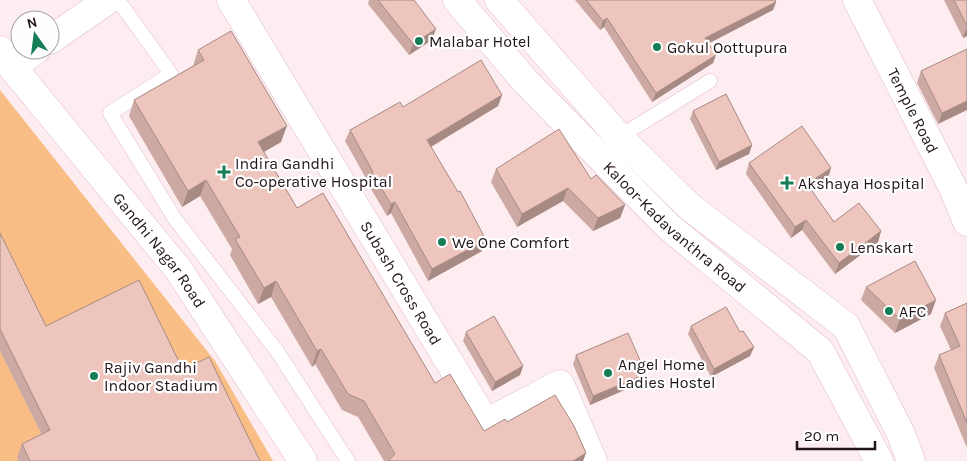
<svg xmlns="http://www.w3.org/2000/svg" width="967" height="461" font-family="Karla,sans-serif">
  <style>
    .green { fill: #f9be85 }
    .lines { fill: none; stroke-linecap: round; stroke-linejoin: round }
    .service-casing { stroke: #e4bcc8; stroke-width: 15 }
    .minor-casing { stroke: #e4bcc8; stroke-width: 29 }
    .tertiary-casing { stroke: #e4bcc8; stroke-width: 29 }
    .secondary-casing { stroke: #e4bcc8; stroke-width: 29 }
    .service { stroke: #fff; stroke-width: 14 }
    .minor { stroke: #fff; stroke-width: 28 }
    .tertiary { stroke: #fff; stroke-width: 28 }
    .secondary { stroke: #fff; stroke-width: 28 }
    .wall { fill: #cda9a3 }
    .shaded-wall { fill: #a78a84 }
    .building { fill: #eec5bd; stroke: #a78a84 }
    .poi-dot { fill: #167d57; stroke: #fefefe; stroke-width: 2 }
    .labels { text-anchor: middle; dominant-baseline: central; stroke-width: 4.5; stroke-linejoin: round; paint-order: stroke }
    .poi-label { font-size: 16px; fill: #221419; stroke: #fefefe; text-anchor: start }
    .street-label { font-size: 16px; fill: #221419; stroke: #fefefe }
  </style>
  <rect width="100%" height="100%" fill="#fdecf0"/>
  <path class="green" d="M0,90l215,271 58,100h-273z"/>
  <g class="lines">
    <g class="service-casing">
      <path id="service" d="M118,0l53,74 -61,39 65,106 102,132 71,110
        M619,137l91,-56"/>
    </g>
    <g class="minor-casing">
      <g id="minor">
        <path id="s1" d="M231,0l255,423 74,-39 33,77"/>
        <path id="s2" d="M857,0l96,188 14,34"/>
      </g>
    </g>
    <g class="tertiary-casing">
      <g id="tertiary">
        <path d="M50,40l58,-40"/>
        <path id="s3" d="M0,50l12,17 166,202 125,192"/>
        <path d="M12,67l24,-17"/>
      </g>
    </g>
    <g class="secondary-casing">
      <g id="secondary">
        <path id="s4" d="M457,0l68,81 144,146 151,124 59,110"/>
        <path d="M499,0l120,137 71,70 156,119 55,108 10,27"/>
      </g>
    </g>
    <use href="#service" class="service"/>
    <use href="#minor" class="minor"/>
    <use href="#tertiary" class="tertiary"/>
    <use href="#secondary" class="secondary"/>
  </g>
  <path class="wall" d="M369,0h45l18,40 -23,15 -41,-51z
    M575,0h200l1,2 -3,8 -65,33 5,20 -61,39 -48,-75 -4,3z
    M944,0h23v36l-4,2z
    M967,49l-29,75 -21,-41 4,-12z
    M198,50l83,92 -17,10 33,56 138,175 49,48 23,-9 79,31 -3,8h-199l-26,-44 -16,-7 -27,-46 -3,3 -41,-70 -13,7 -28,-49 2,-6 -32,-53 -18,11 -53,-91 5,-16 59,-34z
    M502,95l-4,11 -67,41 55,93 -4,11 -54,30 -37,-68 -4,3 -19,-32v-2l-23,-41 5,-11 53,-23z
    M693,111l59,34 -3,9 -33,16 -26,-51z
    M749,163l79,15 -17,12 23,32 47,9 -3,11 -43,32 -33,-44 -11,8 -45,-64z
    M496,169l95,10 34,26 -5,13 -27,13 -30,-30 -46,26 -26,-45z
    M0,233l46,93 137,44 77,91h-241l-2,-4 5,-13 20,-9 -42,-84z
    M866,287l65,27 -36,19 -34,-33z
    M967,303v145l-33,-80 5,-13 12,-5 -11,-24 5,-13z
    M691,326l49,6 14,15 -4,9 -39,21 -23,-43z
    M466,332l57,34 -3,9 -28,16 -29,-50z
    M576,355l67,27 -53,23 -17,-41z"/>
  <path class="shaded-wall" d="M776,2l-3,8 -71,37 3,-9z
    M607,18l-3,9 -4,3 3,-9z
    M967,27v9l-4,2z
    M436,29l-4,11 -23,15 4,-11z
    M716,55l-3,8 -61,39 4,-9z
    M502,95l-4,11 -76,46 5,-12z
    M967,101v9l-29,14 4,-11z
    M287,126l-6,16 -28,16 5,-16z
    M752,145l-3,9 -33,16 3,-8z
    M831,168l-3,10 -25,17 4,-11z
    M206,180l-6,16 -18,11 6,-16z
    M568,188l-5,13 -46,26 5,-13z
    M395,202l-4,11 -4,3 4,-12z
    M625,205l-5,13 -27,13 5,-13z
    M806,220l-4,10 -11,8 4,-11z
    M881,231l-3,11 -43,32 4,-11z
    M486,240l-4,11 -54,30 4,-12z
    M276,281l-5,16 -13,7 6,-16z
    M936,300l-5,14 -36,19 5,-14z
    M754,347l-4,9 -39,21 3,-8z
    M321,349l-6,15 -3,3 5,-16z
    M523,366l-3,9 -28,16 3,-9z
    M646,374l-3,8 -53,23 3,-9z
    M586,453l-3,8h-10z"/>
  <path class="building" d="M378,0h36l22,29 -23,15z
    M586,0h189l1,2 -71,36 11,17 -60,38 -49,-75 -4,3z
    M954,0h13v26z
    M231,31l56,95 -29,16 39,66 26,-15 112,190 15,-9 34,57 21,-12 2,3 48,-27 19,31 12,27 -13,8h-183l-1,-1 6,-6 -31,-53 -16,-7 -27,-45 -4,2 -41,-70 -12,7 -29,-49 5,-2 -34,-57 -18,11 -54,-91 70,-40 -6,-10z
    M967,49v52l-25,12 -21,-42z
    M481,60l21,35 -75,45 31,52 2,-1 26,49 -54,29 -37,-67 -4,2 -19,-31 1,-1 -23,-42 50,-28 3,5z
    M726,94l26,51 -33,17 -26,-51z
    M802,126l29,42 -24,16 27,38 25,-19 22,28 -42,32 -33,-43 -11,7 -46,-64z
    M559,129l32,50 5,-4 29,30 -27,13 -30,-30 -46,26 -26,-45z
    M0,233l46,93 93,-46 44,90 26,-13 51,104h-230l-8,-17 28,-14 -50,-101z
    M915,261l21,39 -36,19 -34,-32z
    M967,303v120l-28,-68 21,-9 -15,-33z
    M726,307l14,25 3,-1 11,16 -40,22 -23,-43z
    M494,316l29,50 -28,16 -29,-50z
    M628,333l18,41 -53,22 -17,-41z"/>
  <g class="poi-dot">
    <circle cx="419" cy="41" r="5"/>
    <circle cx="657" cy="47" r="5"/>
    <path d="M221.5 164.5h5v5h5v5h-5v5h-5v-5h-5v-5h5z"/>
    <path d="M784.5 175.5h5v5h5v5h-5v5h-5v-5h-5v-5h5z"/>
    <circle cx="442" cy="242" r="5"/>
    <circle cx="840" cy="247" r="5"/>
    <circle cx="889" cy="311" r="5"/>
    <circle cx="608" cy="373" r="5"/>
    <circle cx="94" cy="376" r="5"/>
  </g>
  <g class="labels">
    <g class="poi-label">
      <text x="429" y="41">Malabar Hotel</text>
      <text x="667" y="47">Gokul Oottupura</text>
      <text x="235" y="163">Indira Gandhi<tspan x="235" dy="18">Co-operative Hospital</tspan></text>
      <text x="798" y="183">Akshaya Hospital</text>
      <text x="452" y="242">We One Comfort</text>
      <text x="850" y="247">Lenskart</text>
      <text x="899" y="311">AFC</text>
      <text x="618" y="364">Angel Home<tspan x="618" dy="18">Ladies Hostel</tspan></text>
      <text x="104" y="367">Rajiv Gandhi<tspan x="104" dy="18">Indoor Stadium</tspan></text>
    </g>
    <g class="street-label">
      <text stroke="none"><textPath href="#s2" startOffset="124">Temple Road</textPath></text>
      <text stroke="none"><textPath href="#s4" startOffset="315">Kaloor-Kadavanthra Road</textPath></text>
      <text stroke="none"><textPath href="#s3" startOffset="256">Gandhi Nagar Road</textPath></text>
      <text stroke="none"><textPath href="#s1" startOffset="330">Subash Cross Road</textPath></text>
    </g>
  </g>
  <g transform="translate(35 35) rotate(346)"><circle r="24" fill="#fefefe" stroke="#a6a0a2"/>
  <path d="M0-4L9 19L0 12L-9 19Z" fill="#167d57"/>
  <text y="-8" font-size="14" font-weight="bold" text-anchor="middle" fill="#221419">N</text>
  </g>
  <path d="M797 441v8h78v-8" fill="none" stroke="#221419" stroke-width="2.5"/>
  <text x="804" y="441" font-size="15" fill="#221419" stroke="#fefefe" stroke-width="4" paint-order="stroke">20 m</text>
</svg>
